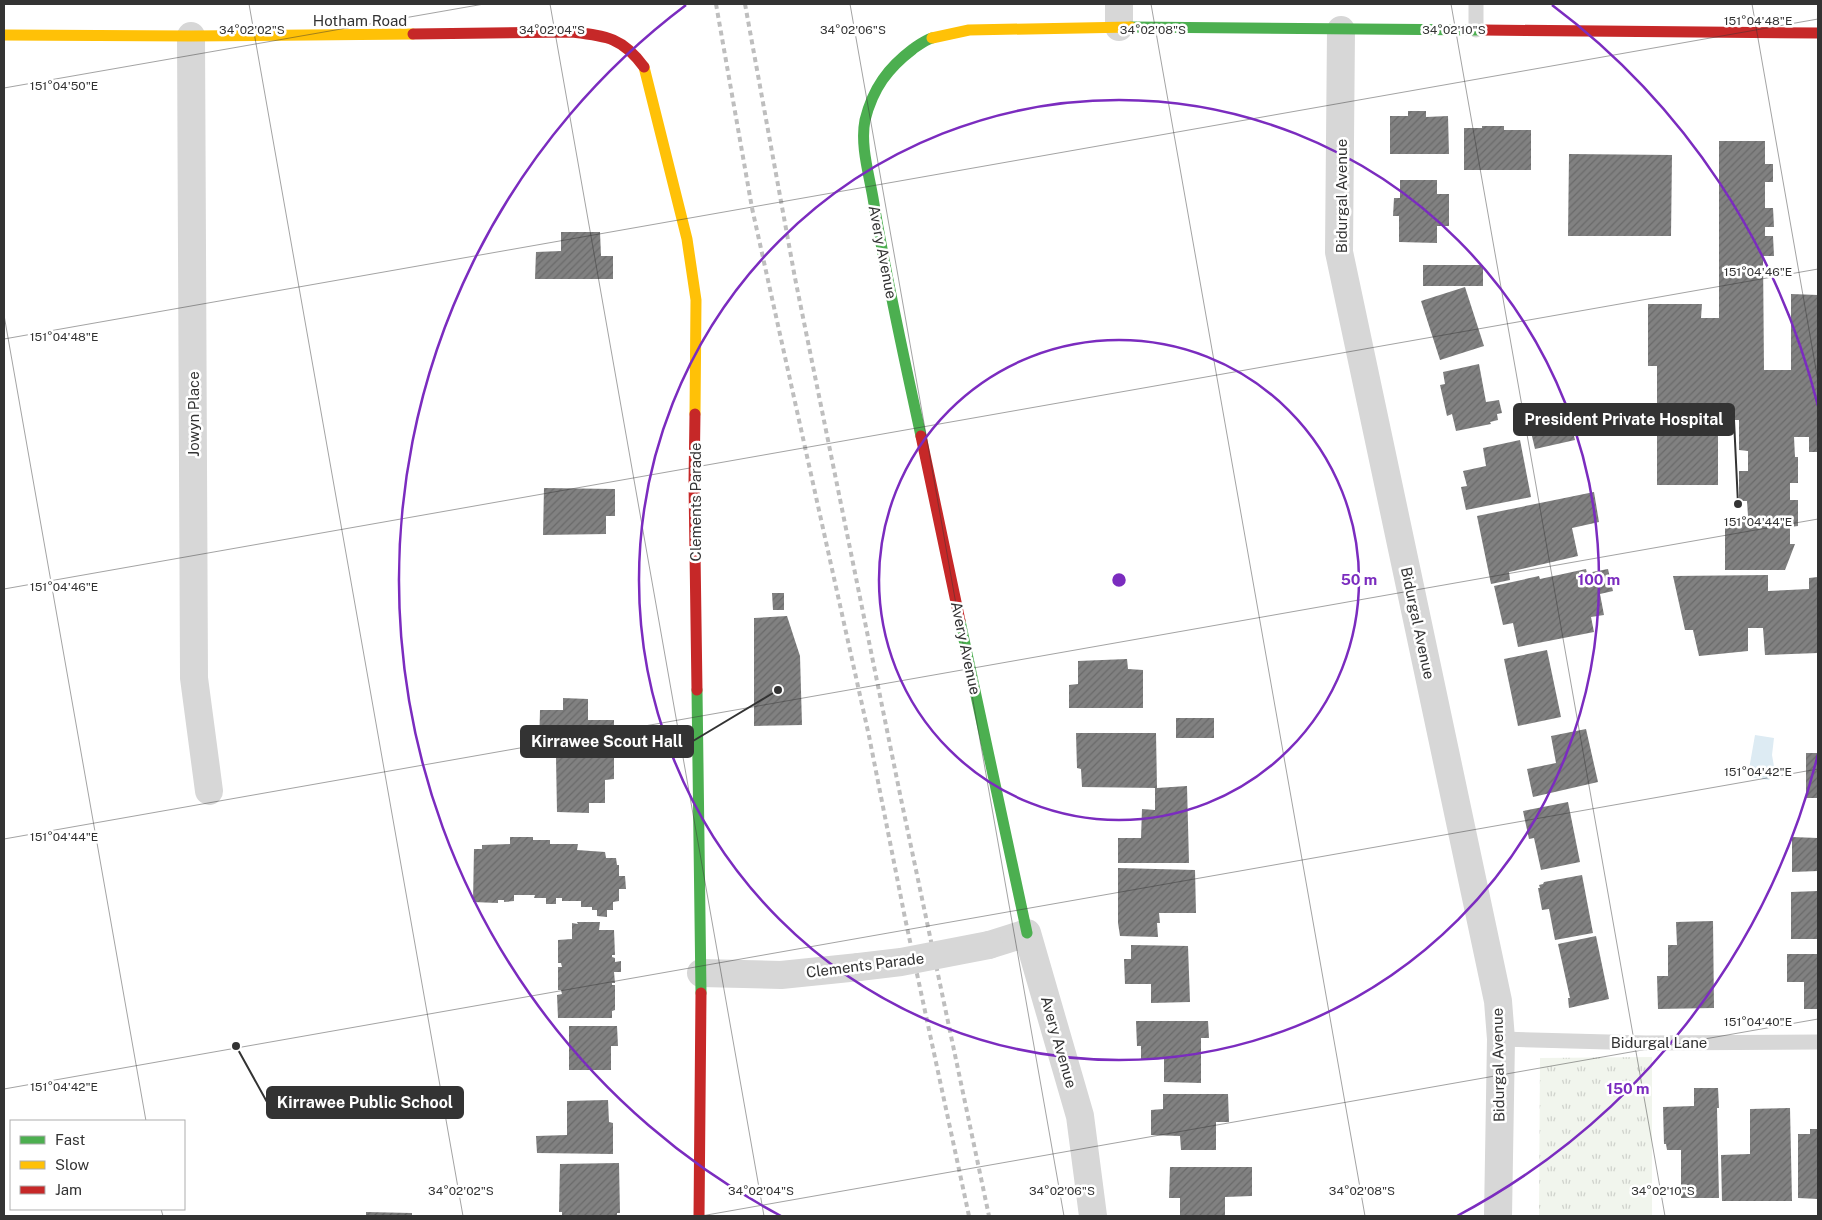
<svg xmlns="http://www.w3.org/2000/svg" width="1822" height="1220" font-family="'Public Sans',sans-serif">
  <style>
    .grass { fill: url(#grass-tufts) }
    .water { fill: #ddebf3 }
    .building { fill: url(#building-hatch) }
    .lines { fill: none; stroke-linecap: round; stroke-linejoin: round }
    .lane { stroke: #d7d7d7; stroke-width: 15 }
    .street { stroke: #d7d7d7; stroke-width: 28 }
    .fast { stroke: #4caf50; stroke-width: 11 }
    .slow { stroke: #ffc107; stroke-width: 11 }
    .jam { stroke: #c62828; stroke-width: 11 }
    .rail { stroke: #bebebe; stroke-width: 4; stroke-dasharray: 5 4; stroke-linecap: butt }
    .street-bridge { stroke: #d7d7d7; stroke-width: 28 }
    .ticks { fill: none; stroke: #333; stroke-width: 1; stroke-opacity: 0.45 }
    .ring { fill: none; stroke: #7b2cbf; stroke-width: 2.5 }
    .labels { text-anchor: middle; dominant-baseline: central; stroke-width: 5; stroke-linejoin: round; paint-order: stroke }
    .street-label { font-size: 15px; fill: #333; stroke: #fff }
    .ticks-label { font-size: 12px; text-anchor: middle; fill: #333; stroke: #fff; stroke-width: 5; stroke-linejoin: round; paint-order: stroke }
    .centre { fill: #7b2cbf; stroke: #fff; stroke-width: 2.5 }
    .ring-label { font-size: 15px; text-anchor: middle; font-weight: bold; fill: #7b2cbf; stroke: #fff; stroke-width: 5; stroke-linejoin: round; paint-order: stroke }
    .leader { fill: none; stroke: #333; stroke-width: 2 }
    .callout-dot { fill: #333; stroke: #fff; stroke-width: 2 }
    .callout { fill: #333; stroke: #333; stroke-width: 2 }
    .callout-label { font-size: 16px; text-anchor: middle; font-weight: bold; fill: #fff }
  </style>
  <defs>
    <pattern id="grass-tufts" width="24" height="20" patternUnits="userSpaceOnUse" patternTransform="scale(1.25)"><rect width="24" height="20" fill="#f1f5ed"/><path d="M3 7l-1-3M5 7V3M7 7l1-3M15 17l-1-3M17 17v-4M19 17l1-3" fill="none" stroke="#cfd2cc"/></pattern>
    <pattern id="building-hatch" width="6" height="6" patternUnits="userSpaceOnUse" patternTransform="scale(1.25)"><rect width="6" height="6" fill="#818181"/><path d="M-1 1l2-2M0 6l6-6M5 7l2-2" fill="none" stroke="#6a6a6a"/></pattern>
  </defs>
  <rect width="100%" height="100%" fill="#fff"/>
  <path class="grass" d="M1652,1057v159h-113l1,-158z"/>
  <path class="water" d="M1755,735l19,3 -2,17 3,17 -6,8 -20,-3 -1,-2z"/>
  <path class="building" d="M1408,111h18v6l22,-1 1,38h-59v-38h18z
    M1482,126h22v4h27v40h-67v-42h18z
    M1719,141h46v23h8v18h-8v26h8l1,19h-9v9h8l1,20h-11l1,114h27v-76l27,1v157h-9v-15h-15l1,20h3v26h-8v17h8v26l-8,1v17h5l-10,26h-60v-44h14v-10h9l-1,-15h-8v-30h9v-20l-9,-1v-30h-21v65h-61v-119h-9v-62h54l-1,14h18z
    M1569,154l103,1 -1,81h-103z
    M1400,180h37v14h12v32h-12v17l-38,-1v-26h-6l1,-18h6z
    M561,232h39l1,24h12v23h-78l1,-27 25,-1z
    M1423,265h60v21h-60z
    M1465,287l19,59 -44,14 -19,-59z
    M1479,364l7,38 13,-2 3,13 -5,1 1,6 -8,2 1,2 -35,7 -4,-17 -5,2 -7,-31 5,-1 -2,-12z
    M1570,419l5,21 -40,9 -5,-21z
    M1520,440l11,57 -65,13 -5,-23 6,-1 -4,-15 23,-5 -3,-18z
    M544,488l71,1v27h-9v18l-63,1z
    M1594,492l5,30 -27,6 6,28 -69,16 1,8 -19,4 -14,-68z
    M1586,569l1,4 21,-4 5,22 -13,3 4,21 -13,2 3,15 -76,15 -5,-24 -10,2 -9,-39 45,-10 1,3z
    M1768,575v16l41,-2v-11l9,-1v76l-53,2 -2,-27h-15v23l-49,5 -6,-26h-8l-12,-54z
    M772,593h12v17h-11z
    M787,616l13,40 2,69 -48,1v-108z
    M1547,650l14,67 -43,9 -14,-67z
    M1127,659l1,10 15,1v38h-74v-23l9,-1v-23z
    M563,698l25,1v21h26v29h-75l1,-39h23z
    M1176,718h38v20h-38z
    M1586,729l12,53 -65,15 -6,-28 29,-6 -5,-27z
    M1076,733h80l1,55 30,-2 2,77h-71v-25h23l1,-29 13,1v-22h2l-75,-1 -1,-18 -4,-1z
    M1806,753h12v45h-12z
    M556,757h58v22l-9,1v23h-16v10l-32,-1z
    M1568,802l12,60 -39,8 -7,-32 -5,1 -6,-28z
    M510,837h23v3h17v4h28l-1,6 28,2 1,6h10l1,7h2v11h6l1,13h-7v12l-6,1v8h-6v7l-10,-1v-6h-5v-3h-11v-6h-19v-3h-6v6h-10v-6h-12l1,-3h-21v6l-10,1v-2h-6v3l-25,-1 1,-53h8v-4l28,-1z
    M1792,837l26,1v33l-26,1z
    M1118,868l77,2 1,43h-37l1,10h-3l1,14 -38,-1 -2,-13z
    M1582,875l11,58 -38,7 -6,-31 -7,1 -4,-22h2l-1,-3 4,-1 1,-2z
    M1818,891v48h-27v-47z
    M1713,921l1,87 -56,1 -1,-33h11v-31h9l-1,-23z
    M577,922h23l-1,8h15l1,25h-3v2l3,1v4l6,-1v11h-7l1,11h-3v2h3v25l-3,1v7h-54l-1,-23 5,-1 -1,-4h-3v-23h4l-1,-4h-3v-23l14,-1v-16l6,1z
    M1596,936l13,63 -40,9 -1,-10h2l-12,-54z
    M1131,945l57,1 2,56 -39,1v-19h-26l-1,-25h7z
    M1787,954h31v55h-14v-27h-17z
    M1136,1021h72l1,17h-8v45l-37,-1v-23h-23v-13h-4z
    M569,1026h48l1,20h-7v24h-42z
    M1694,1088h24l1,20h-2l2,90h-38v-48h-14l-1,-6h-2l-1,-37 31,-1z
    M1163,1094h65l1,28h-13v28h-35l-1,-14 -29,-1v-25l12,-1z
    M608,1100l1,22 4,1v31l-76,-1 -1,-17 31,-1v-34z
    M1790,1108l2,93h-70l-1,-46 29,-1v-45z
    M1810,1129h8v70l-20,-1v-64h12z
    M619,1163l1,50h-3v3h-55v-4h-3l1,-48z
    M1170,1167h82v29l-27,1v19h-45v-18h-11z
    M366,1212l46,1v3h-46z"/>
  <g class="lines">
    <path class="lane" d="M1476,4v26
      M1501,1039l145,4 172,-1"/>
    <path class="street" d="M1119,27v-23
      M1341,30l-2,222 159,749 3,38 -3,177
      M191,36l3,642 15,113
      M989,945l38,-12 53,183 13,100
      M701,973l80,2 78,-8"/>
    <path class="fast" d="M1131,27l351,3
      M921,436c-17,-79 -35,-158 -48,-238 -4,-24 -13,-53 -8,-78 8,-32 23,-52 48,-71 6,-4 12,-9 19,-11
      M960,621l67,312
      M697,690l4,303"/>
    <path class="slow" d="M4,35l187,1 222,-2
      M932,38l37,-8 162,-3
      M644,67l43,172 9,61 -1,114"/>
    <path class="jam" d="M1482,30l336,3
      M413,34l158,-2c35,4 51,5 73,35
      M695,414l-1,69 3,207
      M921,436l39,185
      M699,1216l2,-223"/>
    <path class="rail" d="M716,4l36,204 117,528 36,182 64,298
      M745,4l50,274 106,521 88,417"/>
    <path class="street-bridge" d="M859,967l42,-5 88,-17"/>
  </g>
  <path class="ticks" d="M249,4l214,1212M550,4l214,1212M850,4l214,1212M1151,4l214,1212M1451,4l214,1212M1752,4l66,377M4,88l480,-84M4,315l142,806M4,339l1814,-320M4,589l1814,-320M4,839l1814,-320M4,1089l1814,-320M161,1209l2,7M701,1216l1117,-197"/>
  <g class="ring">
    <circle cx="1119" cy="580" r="240"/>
    <circle cx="1119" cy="580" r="480"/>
    <path d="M1818 754A720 720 0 0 1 1457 1216M781 1216A720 720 0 0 1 686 5M1552 5A720 720 0 0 1 1818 406"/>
  </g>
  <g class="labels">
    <g class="street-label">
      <text x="360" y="20">Hotham Road</text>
      <text transform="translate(1341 196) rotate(-90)">Bidurgal Avenue</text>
      <text transform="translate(883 252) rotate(79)">Avery Avenue</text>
      <text transform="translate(193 414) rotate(-90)">Jowyn Place</text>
      <text transform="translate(695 502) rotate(-90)">Clements Parade</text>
      <text transform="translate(1418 623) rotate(78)">Bidurgal Avenue</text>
      <text transform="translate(966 648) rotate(78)">Avery Avenue</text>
      <text transform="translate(865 965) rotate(-7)">Clements Parade</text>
      <text transform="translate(1059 1042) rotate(74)">Avery Avenue</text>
      <text x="1659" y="1042">Bidurgal Lane</text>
      <text transform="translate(1498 1065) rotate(-91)">Bidurgal Avenue</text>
    </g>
  </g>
  <g class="ticks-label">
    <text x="1758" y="25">151°04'48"E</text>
    <text x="252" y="34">34°02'02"S</text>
    <text x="552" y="34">34°02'04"S</text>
    <text x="853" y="34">34°02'06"S</text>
    <text x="1153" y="34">34°02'08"S</text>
    <text x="1454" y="34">34°02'10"S</text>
    <text x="64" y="90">151°04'50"E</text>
    <text x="1758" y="276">151°04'46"E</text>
    <text x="64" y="341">151°04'48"E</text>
    <text x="1758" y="526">151°04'44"E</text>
    <text x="64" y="591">151°04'46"E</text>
    <text x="1758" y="776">151°04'42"E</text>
    <text x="64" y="841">151°04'44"E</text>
    <text x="1758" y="1026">151°04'40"E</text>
    <text x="64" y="1091">151°04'42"E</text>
    <text x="461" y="1195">34°02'02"S</text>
    <text x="761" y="1195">34°02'04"S</text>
    <text x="1062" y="1195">34°02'06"S</text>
    <text x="1362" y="1195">34°02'08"S</text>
    <text x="1663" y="1195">34°02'10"S</text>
  </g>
  <circle cx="1119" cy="580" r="8" class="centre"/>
  <g class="ring-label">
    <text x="1359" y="585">50 m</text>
    <text x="1599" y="585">100 m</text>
    <text x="1628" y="1094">150 m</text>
  </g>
  <path class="leader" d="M1738 504L1734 420M778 690L693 741M236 1046L267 1102"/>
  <g class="callout-dot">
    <circle cx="1738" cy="504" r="5"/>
    <circle cx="778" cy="690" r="5"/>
    <circle cx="236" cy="1046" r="5"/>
  </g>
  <g class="callout">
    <rect x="1514" y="404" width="220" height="31" rx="5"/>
    <rect x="521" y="726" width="172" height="31" rx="5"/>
    <rect x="267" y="1087" width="196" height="31" rx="5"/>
  </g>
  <g class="callout-label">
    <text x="1624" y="425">President Private Hospital</text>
    <text x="607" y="747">Kirrawee Scout Hall</text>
    <text x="365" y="1108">Kirrawee Public School</text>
  </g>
  <rect width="1822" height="1220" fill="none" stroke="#333333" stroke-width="10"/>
  <rect x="10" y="1120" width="175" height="90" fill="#ffffff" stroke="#adadad"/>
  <rect x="20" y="1136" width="25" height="8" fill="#4caf50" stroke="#adadad"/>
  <text x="55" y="1145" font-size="15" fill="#333333">Fast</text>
  <rect x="20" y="1161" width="25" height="8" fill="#ffc107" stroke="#adadad"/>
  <text x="55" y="1170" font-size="15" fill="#333333">Slow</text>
  <rect x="20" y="1186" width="25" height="8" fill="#c62828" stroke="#adadad"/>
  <text x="55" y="1195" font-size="15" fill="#333333">Jam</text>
</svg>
